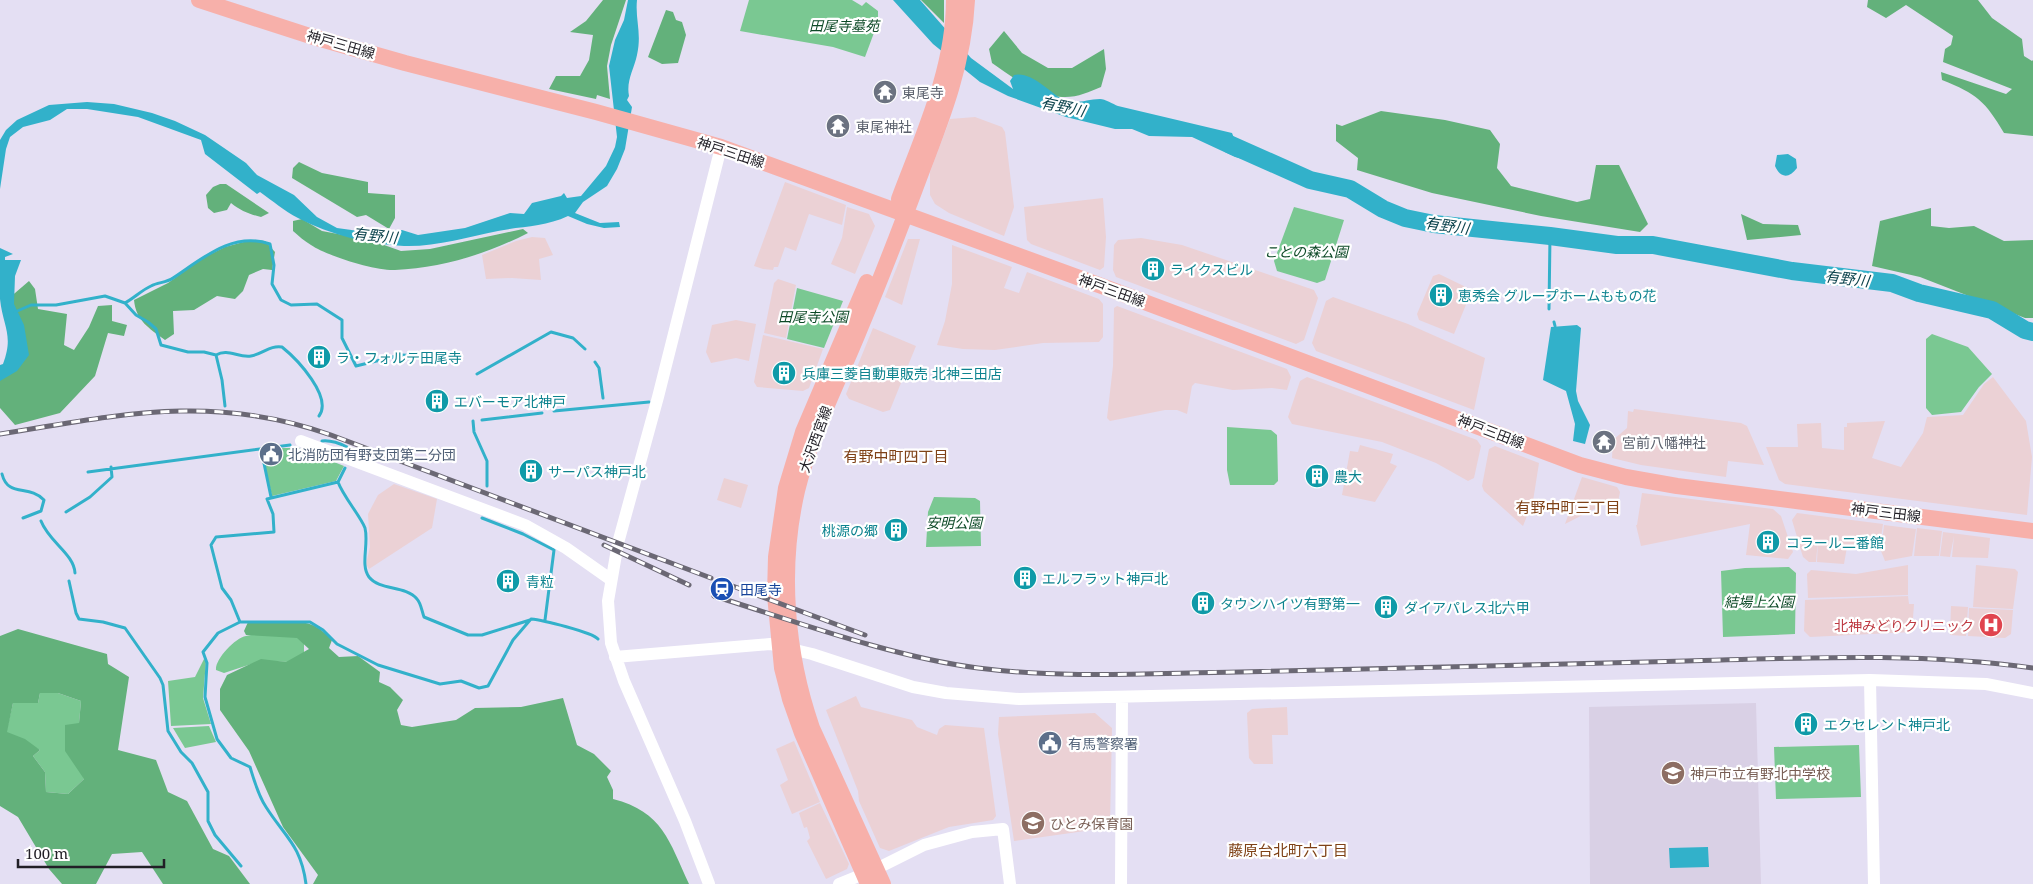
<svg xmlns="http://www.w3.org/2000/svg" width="2033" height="884" font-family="'Noto Serif','Noto Sans JP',serif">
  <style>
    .commercial { fill: #ebd1d5 }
    .education { fill: #d9d0e5 }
    .green { fill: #7ac892 }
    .forest { fill: #63b17b; fill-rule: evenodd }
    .water { fill: #32b1ca }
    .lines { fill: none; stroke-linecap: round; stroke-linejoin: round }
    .stream { stroke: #32b1ca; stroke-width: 3 }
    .river { stroke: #32b1ca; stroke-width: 18 }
    .minor { stroke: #fff; stroke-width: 12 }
    .major { stroke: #f7b0aa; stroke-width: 16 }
    .rail-casing { stroke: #6b6874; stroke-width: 5 }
    .rail { stroke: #fff; stroke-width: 3; stroke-dasharray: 9; stroke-linecap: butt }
    .labels { text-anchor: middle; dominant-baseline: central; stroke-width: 4.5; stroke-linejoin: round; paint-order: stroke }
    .park-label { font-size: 14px; font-style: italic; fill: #0d4a27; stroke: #fff }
    .street-label { font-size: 14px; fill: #211f26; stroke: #fff }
    .worship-label { font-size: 14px; fill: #5b616d; stroke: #fff; text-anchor: start }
    .culture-label { font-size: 14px; fill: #0d838f; stroke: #fff; text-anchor: start }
    .service-label { font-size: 14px; fill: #4e5e75; stroke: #fff; text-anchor: start }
    .transit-label { font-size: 14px; fill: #164399; stroke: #fff; text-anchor: start }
    .health-label { font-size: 14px; fill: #be3a42; stroke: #fff; text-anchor: end }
    .education-label { font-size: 14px; fill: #785e54; stroke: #fff; text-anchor: start }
    .water-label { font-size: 15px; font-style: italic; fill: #0c434d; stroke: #fff }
    .neighbourhood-label { font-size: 15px; fill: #7f4217; stroke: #fff }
  </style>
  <rect width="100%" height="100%" fill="#e4dff3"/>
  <path class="commercial" d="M975,117l27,10 3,5 9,75 -10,29 -55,-23 -14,-9 -5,-9v-23l20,-53z
    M785,182l61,23 -4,20 -33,-11 -13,37 -11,-4 -7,20h-4l-1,3 -10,-1 -9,-3z
    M1103,198l3,39 -2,30 -4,3 -69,-26 -4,-4 -3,-33z
    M847,207l22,7 6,12 -20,48 -24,-10 11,-26z
    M532,237l13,1 8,17 -14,4 2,21 -29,-2 -26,1 -4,-24 34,-14z
    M1141,238l41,7 132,45 4,8 -14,42 -8,4 -180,-67 -3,-7 1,-25 4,-5z
    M908,239h12l-18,66 -17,-8z
    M952,245l60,22 -8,21 15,5 8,-21 72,27 4,5v33l-4,5 -56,1 -48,7 -32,-1 -26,-4 8,-24 7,-37z
    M1439,274l33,16 -18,44 -35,-14 -2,-6 16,-38z
    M778,279l18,6 -10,53 -22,-5 10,-50z
    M1333,297l75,27 77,34 -11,52 -158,-59 -4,-8 14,-42z
    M1117,306l170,63 4,8 -4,13 -15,-2 -39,2 -38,-7 -3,3 -5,28 -10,-4h-12l-55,11 -3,-3 6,-52 1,-58z
    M736,320l20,4 -7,37 -13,-3 -25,5 -5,-11 6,-27z
    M873,328l43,18 -26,64 -7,2 -34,-13 -3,-5z
    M763,335l60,14 -14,39 -6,3 -46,-4 -3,-5z
    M1307,377l170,63 4,6 -7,32 -6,3 -32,-18 -54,-21 -90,-18 -4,-7 12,-36z
    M1993,377l33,44 6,36 -5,58 -242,-31 -6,-4 -13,-33h32l-1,-23 24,-1 1,25 22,2v-23h3v-4l38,-2 -13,37 29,9 22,-34 4,-16 36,-2 21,-31z
    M1634,409l107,14 6,3 17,39 -36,-4 -2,16 -85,-12 -29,-7 1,-18 14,-12 1,-17 5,1z
    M1360,445l33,9 -3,9 7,3 -22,36 -33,-7 8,-44 8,1z
    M1495,446l44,17 -6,38 -10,25 -39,-35 -2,-5 7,-37z
    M1582,477l35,10 3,5 -2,10 -6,-2 -47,24z
    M724,478l24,7 -7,23 -24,-8z
    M394,484l43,15 -5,29 -63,41 -3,-5 4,-17 -2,-33 10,-19z
    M1642,493l131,16 8,7 12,36 -5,7 -42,-4 4,-31 -109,22 -5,-21h1z
    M1797,513l86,11 -4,27 -32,-4 -3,17 -27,-2 1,-23 -2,23h-7l-6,-5 -6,-19h9l-9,-1 -5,-17z
    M1884,525l32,4 -4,27 -27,5 -4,-10z
    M1917,528l25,3 -3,25h-25z
    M1943,532l47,6 -2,20 -36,-1 2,-21 -4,21 -10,-1z
    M1908,565v30l-100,3 -1,-24 4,-4 45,4z
    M1976,565l39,4 3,3 -5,37 -40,-2z
    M1908,596l1,8h5l-2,28 -102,5 -6,-6 1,-31z
    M1951,606l17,1 -2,29 -16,-1z
    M1969,608l44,2 -2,24 -6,4 -37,-2z
    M856,696l5,11 51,13 5,7 20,8 2,-6 6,-4 39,3 12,88 -3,4 -44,7 -60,24 -9,-3 -21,-47 -1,-10 -32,-81z
    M1287,707l1,28h-16l1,29h-19l-5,-6 -2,-45 5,-4z
    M1095,713l17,15 -2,96 -11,5 -85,12 -16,-107 1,-17z
    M794,741l26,61 -28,12 -12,-29 8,-5 -12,-31z
    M820,803l29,61 -2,5 -21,10 -19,-38 3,-3 -3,-11 -3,1 -5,-15z"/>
  <path class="education" d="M1756,703l5,181h-171l-1,-177z"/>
  <path class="green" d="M749,0h103l10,6 4,-4 12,9v11l-13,35 -32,-10 -93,-16z
    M1294,207l50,13 -19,60 -8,3 -40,-12 -3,-10z
    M797,288l46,13 -19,47 -37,-9z
    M1932,334l36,13 24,27 -13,13 -18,25 -29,3 -6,-7v-69z
    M1227,427l44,3 6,5 1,46 -4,4h-44l-3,-15z
    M278,448h21l45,18 -8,15 -64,15 -8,-34 15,-2z
    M934,497l41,1 5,3 1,45 -55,1 2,-35z
    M1789,567l7,6 -1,61 -72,3 -2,-66 24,-3z
    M294,633l10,7v13l-16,9 -27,-1 -37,12 -8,-3c-1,-11 19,-32 30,-34 15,-4 33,-2 48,-3z
    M204,659l2,2 -3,37 8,26 -40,2 -3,-45 27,-4z
    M40,693h18l23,8 -2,22 5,56 -16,15 -22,-2 -1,-20 -12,-16 7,-6 -34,-17 7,-30h25z
    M209,726l7,16 -31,6 -12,-20z
    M1859,745l2,52 -85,2 -2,-52z"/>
  <path class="forest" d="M603,0h23l-15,45 -4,21 3,33 -13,-4 -1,4 -47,-10 7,-13h24l9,-16 4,-25 -23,-3 16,-11z
    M921,0h23v23z
    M1868,0h110l14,18 30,21 2,17 8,5 1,-1v76l-29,-3c-19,-32 -27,-39 -62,-53l-1,-8 65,22 6,-5 -69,-27 2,-13 6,-4 2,-9 -47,-31 -20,13 -19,-11z
    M666,10l7,2 3,8 6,2 4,13 -8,28 -16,1 -14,-7z
    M1004,31l18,22 26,15h24l32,-19 2,20 -5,18c-12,5 -25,11 -39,10 -24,-1 -50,-20 -70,-34l-3,-14z
    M1381,111l64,9 45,10 10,14 -3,24 14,18 66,16 13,-3 6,-34h23l29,59 -8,8 -99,-16 -109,-23 -75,-23 1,-12 -22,-17v-17l6,2z
    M299,162l23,11 46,9v11l27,2v23l-6,11 -23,-14 -9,2 -65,-39 1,-10z
    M220,184h6l43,29 -8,4c-12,-3 -20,-6 -30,-14l-4,7 -13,3 -6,-5 -2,-13 7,-8z
    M1931,208v18l18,2 25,-2 30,15 29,-1v78h-8l-105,-41 -48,-11 8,-45z
    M1741,214l22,10 35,1 3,10 -54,5z
    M302,219l20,12 48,9 31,11 29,-2 93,-20 5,4c-41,21 -87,35 -133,37 -19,1 -68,-14 -84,-25 -7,-4 -12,-9 -18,-14v-10z
    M251,240l14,1 10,11 -3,18 -9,-1 -14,6 -6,16 -8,8 -18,-3 -23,14 -21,1 1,23 -9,6c-16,-12 -29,-19 -31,-40l34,-17 35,-25 22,-11z
    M29,281l6,8 3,20 29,5 -3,31 10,5 15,-23 9,-21 14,-1v16l15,4 -3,11 -16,-3 -13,43 -35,37 -45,12 -15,-17v-28l15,-9 -7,-72z
    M267,621c30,2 43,-5 65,19l-3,8 10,9 19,-1 22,16 -1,10 11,5 13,13 -6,10 4,15 11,2 44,-7 19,-12 46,-1 42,-9 14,47 17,9 17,17 -4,6 6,13v9c50,13 56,42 76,85h-376l5,-9 -35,-48 -34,-76 -29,-41v-21l7,-14 34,-16 25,3 23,-13 -12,-11 -51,-3 -2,-4 4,-9z
    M18,629l89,25 1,10 21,13 -11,73 38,10 12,32 19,9 26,48 16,7 21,28h-87l-21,-32 -30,2 -16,30h-34l-13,-15 -31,-52 -18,-11v-170zM40,693h18l23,8 -2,22 -14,2v26l19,28 -16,15 -22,-2 -1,-20 -12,-16 7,-6 -15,-11 -18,-7 6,-29h25z"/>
  <path class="water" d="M628,0h9c-2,20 5,33 0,55 -3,14 -11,26 -8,41l-2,4 5,7 -7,42 -8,20 -10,17 -24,16 -8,11 25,10 19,-1 1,5 -16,1 -17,-4 -19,-8c-23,11 -46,10 -70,15 -30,6 -63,16 -94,15 -36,-2 -74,-11 -106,-28 -14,-7 -25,-17 -38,-26l-3,2 -52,-40 -4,-14 -63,-23 -51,-8h-20l-17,11 -27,7 -13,10 -4,12 -6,40v-49l6,-10 11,-10 32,-15 38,-3 27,2 38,9 23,8 30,14 41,28 11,12 37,20 23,22 20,11 29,4 36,-2 16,5 47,-7 45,-15 14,1 8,-11 29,-7 3,-3 3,5 14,-2 25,-30 9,-19 2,-10 -8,-71 6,-26 9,-20z
    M893,0h27l51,58 42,31 -3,-8 4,-6c17,-4 34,16 48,24 13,7 24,0 38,0 5,0 13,5 18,7l114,27 2,5 18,10 -5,12 -12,-3 -43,-20 -43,-1 -17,-7h-17l-49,-12 -58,-21 -28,-14 -47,-38z
    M1788,154l8,5 1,9c-8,11 -17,10 -22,-2l2,-11z
    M0,248l13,6 -8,3v3h16l-6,16 -1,28 10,21 5,30 -12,16 -17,10v-16l3,-1c11,-29 0,-37 -3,-65 0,-16 0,-34 0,-51z
    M1577,325l4,3 -5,63 2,10 12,24 -5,19 -12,-3 2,-17 -9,-33 -23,-11 8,-53z
    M1708,847l1,20 -39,1 -1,-20z"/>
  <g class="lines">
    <path class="stream" d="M125,303c9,-5 17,-13 26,-17 7,-4 15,-3 22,-8 29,-19 59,-47 97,-34l4,21 -2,19 9,16 10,5 26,-1 25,16v18l14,28 45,-11 46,2 13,3
      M1549,309l1,-73
      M15,312l16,-7h25l49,-9 20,7 11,12 12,7 8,7 5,16 27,7h16l12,3 6,25 3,26
      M1554,322l1,4
      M216,355c12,-7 22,3 35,1 12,-2 19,-11 31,-9 15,12 51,50 37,69
      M595,362l4,6 4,30
      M477,374l74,-42 22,6 12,11
      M554,411l95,-9
      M482,420l60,-7
      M473,421l1,11 13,29v25
      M322,441c9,-1 17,2 25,6l2,6
      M261,449l10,48
      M88,472l202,-27
      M2,474c6,24 27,10 42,26l-3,11 -18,7
      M338,482c5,14 23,35 27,46 4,16 -5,37 4,49 11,14 36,8 48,22 4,4 5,13 7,18l44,18h14l48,-15
      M66,512l24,-15 22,-20 -1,-10
      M482,518l41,16 31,16 -9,70
      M41,521c8,21 33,33 34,52
      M69,581l7,32 3,6 24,3 22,6 35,50 3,7 5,46 13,21 11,11 16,29v29l7,14 26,31
      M240,622l-9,-22 -9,-12 -11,-43 5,-8 58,-5 -1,-18 -6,-15 71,-17 7,-14
      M306,884c-5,-39 -21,-47 -40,-77 -8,-12 -12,-27 -16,-40l-19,-9 -14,-19 -12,-42 2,-34 -4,-11 15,-19 22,-11h70l13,8 14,14 41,21 62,19 21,-3 18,7 9,-2 25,-46 18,-21c11,1 61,13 67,20"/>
    <path class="river" d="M1229,144l81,36 40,9 33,20 22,9 29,6 116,12 67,9h36l139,26 100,12 27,10 73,17 33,20 8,2"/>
    <path class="minor" d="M301,441l224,84 41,23 44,31
      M615,657l155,-13 42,10 101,33 33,6 73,6 851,-19 116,4 47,9
      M1870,680l4,204
      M709,884l-24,-63 -61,-140 -13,-38 -3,-42 10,-58 40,-146 63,-250
      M839,884l37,-15 48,-24 48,-13 31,-3 7,55
      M1121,884l1,-187"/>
    <path class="major" d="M199,0l111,36 95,27 191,49 125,35 386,141 473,177 46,12 51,9 356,45
      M899,199c24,-64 55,-130 55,-199
      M867,282l-64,150 -17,56 -10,69 -1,38 7,73 8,31 12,34 66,151
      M883,884l-71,-156c-26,-75 -33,-159 -15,-237 14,-58 42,-110 64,-165 21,-50 41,-102 60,-153 22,-57 43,-111 46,-173"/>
    <g class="rail-casing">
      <path id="rail" d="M0,434c119,-19 212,-41 331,1l380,143
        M604,545l85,40
        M719,581l146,54
        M714,596c83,26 179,61 264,72 86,11 174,5 261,4 149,-3 298,-7 447,-11 116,-3 232,-9 347,7"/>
    </g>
    <use href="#rail" class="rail"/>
  </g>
  <defs>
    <g id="temple-disc" transform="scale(1.25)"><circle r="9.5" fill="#6b7280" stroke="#fff"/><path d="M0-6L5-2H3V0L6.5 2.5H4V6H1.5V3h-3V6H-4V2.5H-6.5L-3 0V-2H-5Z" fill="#fff"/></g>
    <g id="building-disc" transform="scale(1.25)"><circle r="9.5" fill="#0f9aa8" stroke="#fff"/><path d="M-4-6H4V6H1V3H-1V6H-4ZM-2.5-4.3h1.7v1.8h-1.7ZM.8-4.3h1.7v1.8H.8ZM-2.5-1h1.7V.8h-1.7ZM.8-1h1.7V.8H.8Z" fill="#fff"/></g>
    <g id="civic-disc" transform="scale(1.25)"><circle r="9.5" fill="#5c6f8a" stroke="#fff"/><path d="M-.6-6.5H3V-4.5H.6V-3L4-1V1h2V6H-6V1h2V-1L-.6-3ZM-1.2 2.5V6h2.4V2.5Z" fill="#fff"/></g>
    <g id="station-disc" transform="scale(1.25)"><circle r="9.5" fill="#1a4fb4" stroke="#fff"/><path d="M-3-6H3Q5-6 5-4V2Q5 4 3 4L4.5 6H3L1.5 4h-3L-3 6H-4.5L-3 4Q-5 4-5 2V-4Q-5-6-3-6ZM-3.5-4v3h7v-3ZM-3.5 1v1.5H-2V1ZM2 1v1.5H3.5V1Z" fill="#fff"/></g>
    <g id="hospital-disc" transform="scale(1.25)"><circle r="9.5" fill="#e0444e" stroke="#fff"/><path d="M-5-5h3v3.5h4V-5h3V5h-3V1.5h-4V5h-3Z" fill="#fff"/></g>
    <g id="school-disc" transform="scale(1.25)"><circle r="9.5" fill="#8d6e63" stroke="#fff"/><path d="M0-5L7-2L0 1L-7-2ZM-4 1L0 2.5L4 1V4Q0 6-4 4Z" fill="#fff"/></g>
  </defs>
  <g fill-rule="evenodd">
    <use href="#temple-disc" x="885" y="92"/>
    <use href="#temple-disc" x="838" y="126"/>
    <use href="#building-disc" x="1153" y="269"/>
    <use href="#building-disc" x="1441" y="295"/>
    <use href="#building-disc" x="319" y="357"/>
    <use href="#building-disc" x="784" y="373"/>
    <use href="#building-disc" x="437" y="401"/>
    <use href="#temple-disc" x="1604" y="442"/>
    <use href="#civic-disc" x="271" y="454"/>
    <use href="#building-disc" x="531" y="471"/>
    <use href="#building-disc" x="1317" y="476"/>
    <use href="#building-disc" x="896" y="530"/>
    <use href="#building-disc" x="1768" y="542"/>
    <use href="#building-disc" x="1025" y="578"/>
    <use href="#building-disc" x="508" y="581"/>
    <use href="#station-disc" x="722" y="589"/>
    <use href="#building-disc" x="1203" y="603"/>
    <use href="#building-disc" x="1386" y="607"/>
    <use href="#hospital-disc" x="1991" y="625"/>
    <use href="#building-disc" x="1806" y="724"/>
    <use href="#civic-disc" x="1050" y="743"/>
    <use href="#school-disc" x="1673" y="773"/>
    <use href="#school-disc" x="1033" y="823"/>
  </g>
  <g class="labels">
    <g class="park-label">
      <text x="844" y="25">田尾寺墓苑</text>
      <text x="1306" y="251">ことの森公園</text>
      <text x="813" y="316">田尾寺公園</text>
      <text x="954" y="522">安明公園</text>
      <text x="1759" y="601">結場上公園</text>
    </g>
    <g class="street-label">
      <text transform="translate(341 44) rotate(16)">神戸三田線</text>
      <text transform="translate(731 152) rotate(18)">神戸三田線</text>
      <text transform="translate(1112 290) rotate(20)">神戸三田線</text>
      <text transform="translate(1491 431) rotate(21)">神戸三田線</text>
      <text transform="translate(815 439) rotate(-70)">大沢西宮線</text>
      <text transform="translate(1886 512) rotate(7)">神戸三田線</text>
    </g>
    <g class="worship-label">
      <text x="902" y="92">東尾寺</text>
      <text x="856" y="126">東尾神社</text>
      <text x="1622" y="442">宮前八幡神社</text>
    </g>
    <g class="culture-label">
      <text x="1170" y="269">ライクスビル</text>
      <text x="1458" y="295">恵秀会 グループホームももの花</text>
      <text x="336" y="357">ラ・フォルテ田尾寺</text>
      <text x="802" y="373">兵庫三菱自動車販売 北神三田店</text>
      <text x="454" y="401">エバーモア北神戸</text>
      <text x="548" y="471">サーパス神戸北</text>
      <text x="1334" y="476">農大</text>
      <text x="878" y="530" text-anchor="end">桃源の郷</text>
      <text x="1786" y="542">コラール二番館</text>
      <text x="1042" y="578">エルフラット神戸北</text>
      <text x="526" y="581">青粒</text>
      <text x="1220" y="603">タウンハイツ有野第一</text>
      <text x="1404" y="607">ダイアパレス北六甲</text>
      <text x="1824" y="724">エクセレント神戸北</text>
    </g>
    <g class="service-label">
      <text x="288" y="454">北消防団有野支団第二分団</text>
      <text x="1068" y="743">有馬警察署</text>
    </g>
    <g class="transit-label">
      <text x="740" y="589">田尾寺</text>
    </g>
    <g class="health-label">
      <text x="1974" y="625">北神みどりクリニック</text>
    </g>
    <g class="education-label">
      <text x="1690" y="773">神戸市立有野北中学校</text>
      <text x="1050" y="823">ひとみ保育園</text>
    </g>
    <g class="water-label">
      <text transform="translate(1063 106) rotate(12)">有野川</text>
      <text transform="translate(1447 225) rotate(8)">有野川</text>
      <text transform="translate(375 235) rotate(6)">有野川</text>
      <text transform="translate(1847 278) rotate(7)">有野川</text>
    </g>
    <g class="neighbourhood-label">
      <text x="896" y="456">有野中町四丁目</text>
      <text x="1568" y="507">有野中町三丁目</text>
      <text x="1288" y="850">藤原台北町六丁目</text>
    </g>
  </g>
  <path d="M18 859v8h146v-8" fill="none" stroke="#211f26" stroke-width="2.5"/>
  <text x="25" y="859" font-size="15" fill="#211f26" stroke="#ffffff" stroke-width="4" paint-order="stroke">100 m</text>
</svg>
